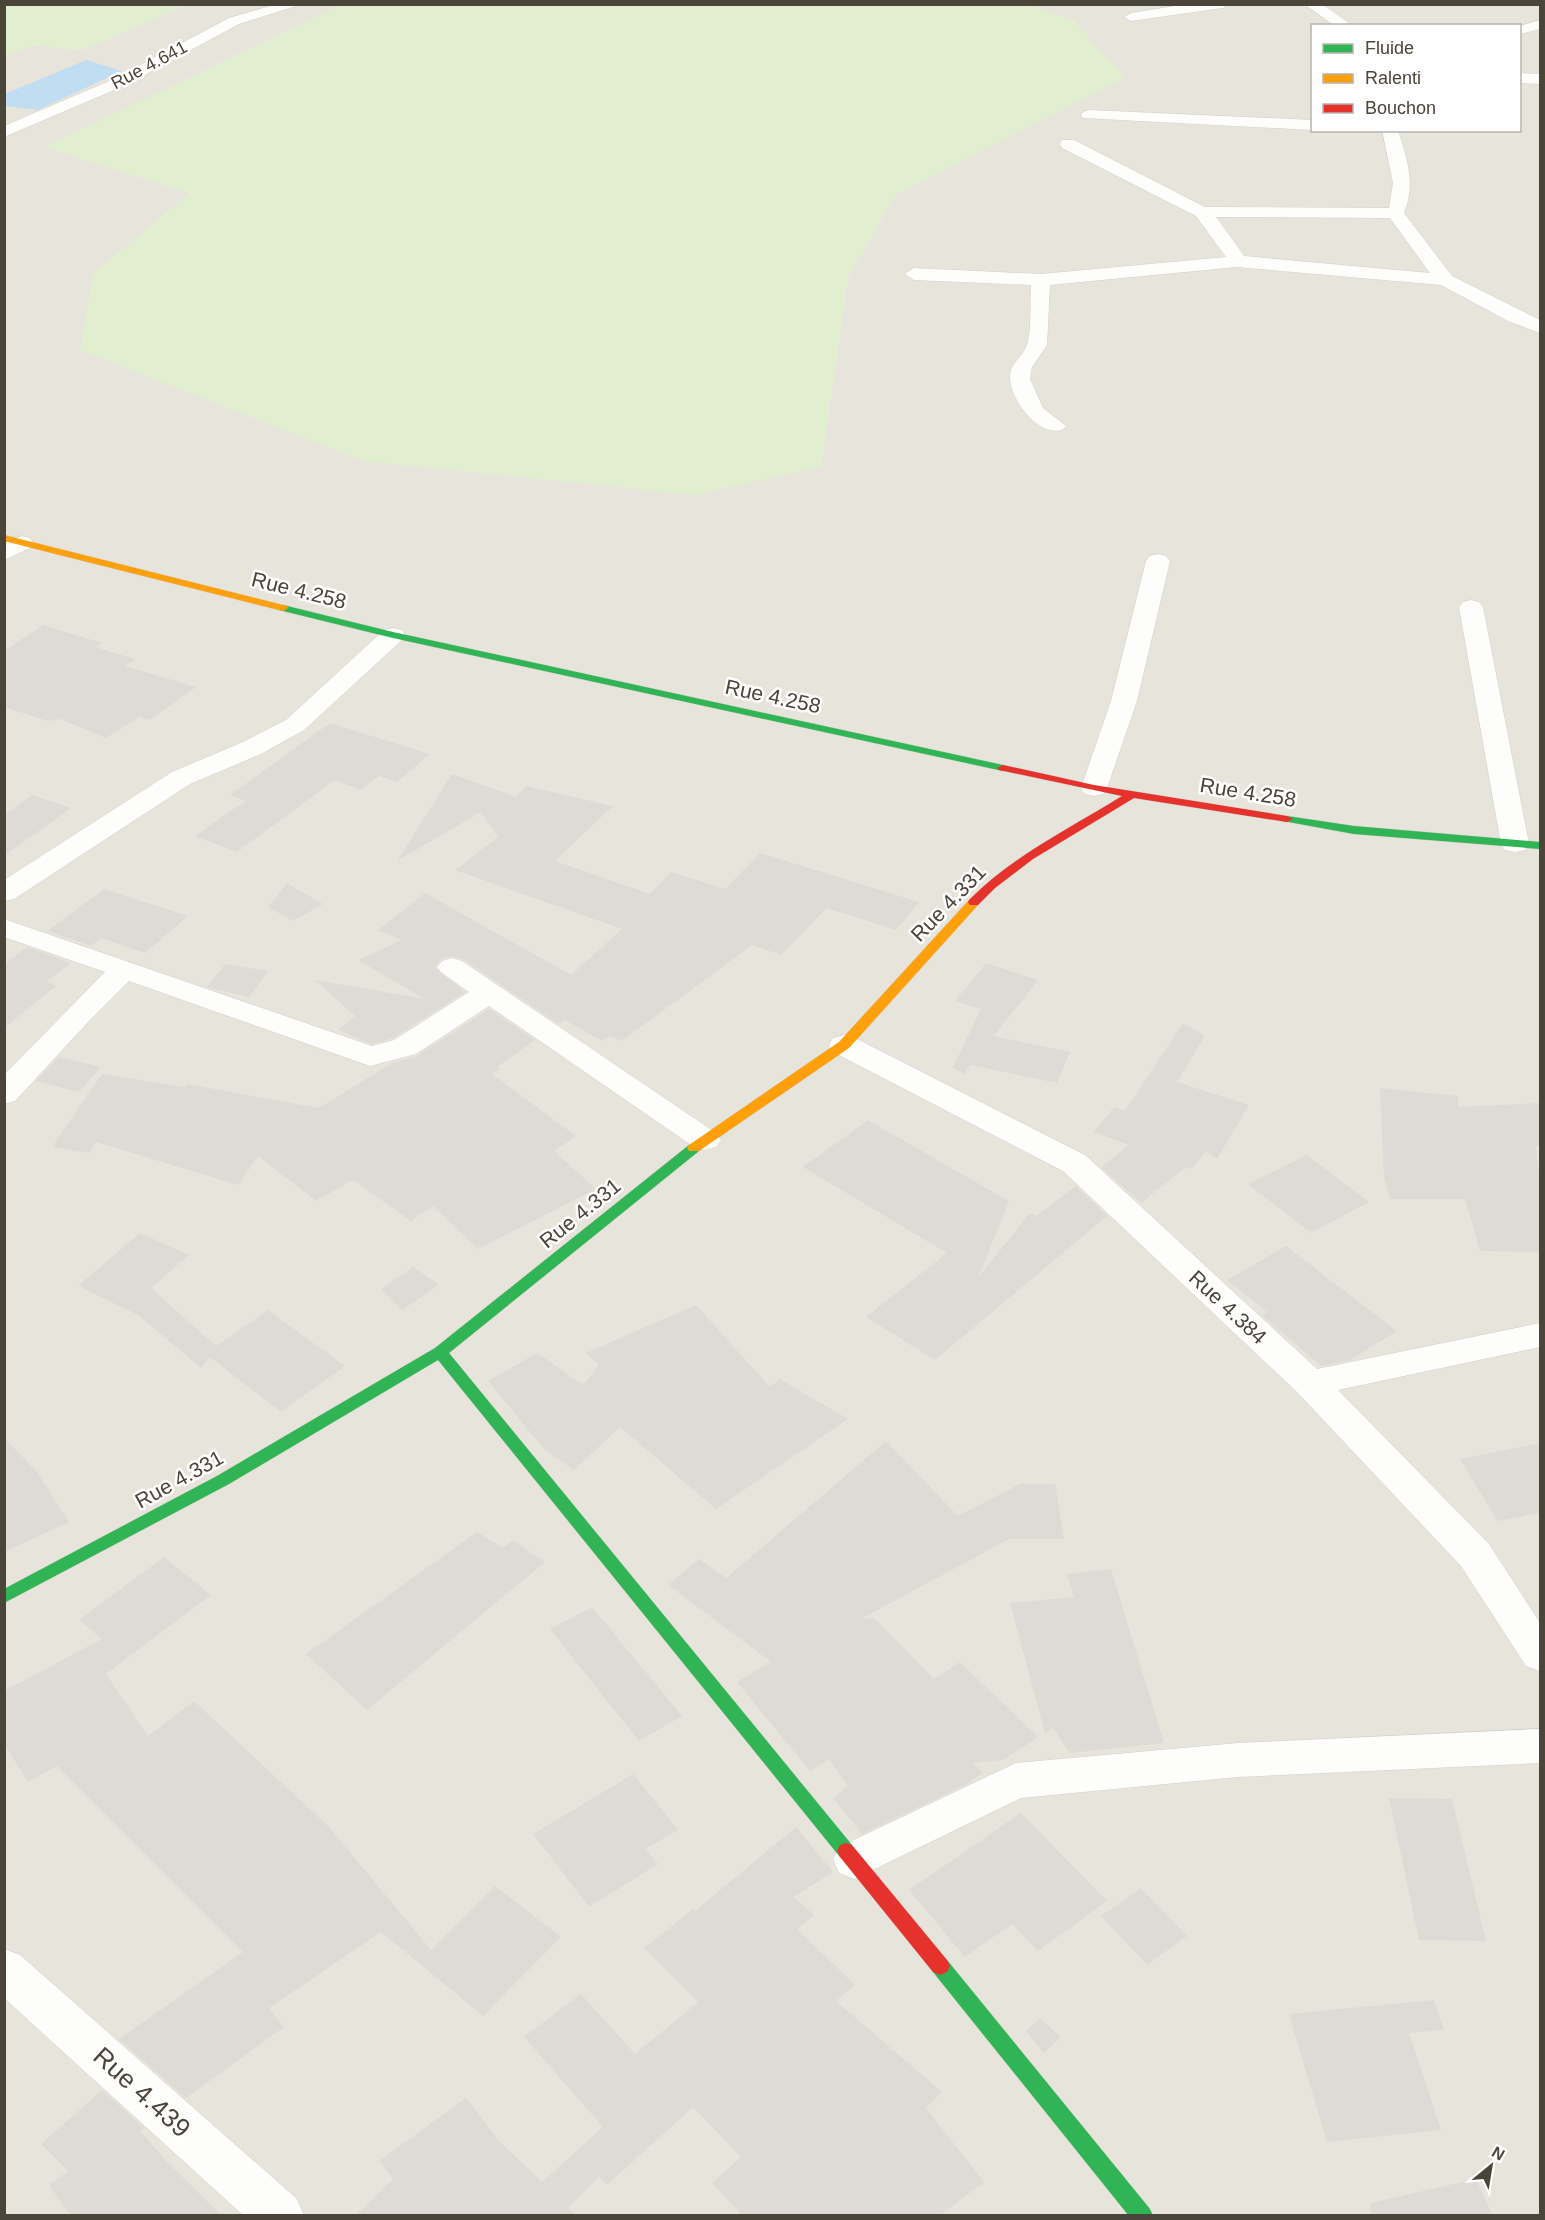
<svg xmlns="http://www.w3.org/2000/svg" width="1545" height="2220" font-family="Arial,sans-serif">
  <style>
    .residential { fill: #e7e4dc; fill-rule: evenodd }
    .green { fill: #e1eecf }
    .water { fill: #c0ddf1 }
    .building { fill: #dedbd6 }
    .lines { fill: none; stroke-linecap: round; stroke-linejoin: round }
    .street-casing { stroke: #d2d0cb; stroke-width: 1 }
    .fast-casing { stroke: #d3cfc5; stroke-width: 1 }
    .slow-casing { stroke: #d3cfc5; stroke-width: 1 }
    .jam-casing { stroke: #d3cfc5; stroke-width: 1 }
    .street { fill: #fdfdfc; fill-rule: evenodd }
    .fast { fill: #30b455; fill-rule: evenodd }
    .slow { fill: #ff9f0a; fill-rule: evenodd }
    .jam { fill: #e5322d; fill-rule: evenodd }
    .labels { text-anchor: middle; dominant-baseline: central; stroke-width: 5; stroke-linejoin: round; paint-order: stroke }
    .far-street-label { font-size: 18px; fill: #4b4439; stroke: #fff }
    .street-label { font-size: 21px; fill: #4b4439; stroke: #fff }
    .near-street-label { font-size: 26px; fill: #4b4439; stroke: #fff }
  </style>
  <rect width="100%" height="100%" fill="#f4f2ee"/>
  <path class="residential" d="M186,5h156l-297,142 145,46 -97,81 728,193 27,-190 47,-82 100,-53 79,-121 -47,-16h513v2210h-1535l-1,-2158 28,-12 51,5zM1312,26h208v104h-208z"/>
  <path class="green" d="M4,5l1,-1 181,1 -103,45 -51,-5 -27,12z
    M342,5h685l47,16 51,57 -230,117 -47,82 -27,190 -128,28 -330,-34 -283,-111 13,-76 97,-81 -146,-46z"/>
  <path class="water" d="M86,60l36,11 -84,39 -33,-4v-12z"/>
  <path class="building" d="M43,625l59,18 -7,4 40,12 -10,7 71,21 -46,33 -10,-3 -34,21 -46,-19 -12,2 -44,-14v-56z
    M330,723l100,31 -33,28 -18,-6 -19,14 -25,-10 -98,72 -42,-16 50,-35 -15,-6z
    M452,774l64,23 10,-11 87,20 -58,55 95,33 21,-22 54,17 35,-36 159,49 -23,28 -69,-22 -46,47 -29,-10 -130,96 -12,-5 -8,5 -37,-21 -6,4 -96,-65 -12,-3 -11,4 -5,8 30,24 -72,46 -21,6 -34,-14 17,-14 -40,-36 110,19 -67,-39 44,-20 -24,-10 47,-37 146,82 51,-46 -167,-59 43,-33 -17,-25 -84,49z
    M32,795l39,13 -67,48v-41z
    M287,883l36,21 -30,17 -25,-14z
    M104,889l84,27 -43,37 -44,-15 -10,8 -44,-15z
    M27,947l44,16 -25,19 10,4 -52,42v-63z
    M986,963l52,17 -44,56 76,16 -13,31 -86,-18 -7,9 -11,-7 28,-58 -26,-8z
    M225,964l43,7 -19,26 -42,-10z
    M489,1009l46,31 -38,27 3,2 -8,5 84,62 -22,15 42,38 -118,60 -45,-43 -22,15 -58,-41 -37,21 -58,-45 -20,29 -142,-43 -7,11 -37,-6 50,-73 83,13 2,-3 132,24 73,-45 25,-7z
    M1183,1023l22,13 -28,46 72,23 -32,54 -11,-8 -14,18 -6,-2 -45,36 -40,-36 28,-22 -35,-13 20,-25 11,4z
    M59,1057l42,10 -22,25 -43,-11z
    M1380,1088l78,8v11l82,-4v43h-4l4,37v69l-60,-1 -15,-52h-75l-6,-23z
    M868,1120l141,81 -31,77 52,-65 6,3 40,-30 31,30 -172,144 -69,-43 81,-64 -144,-86z
    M1307,1155l62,47 -58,31 -63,-49z
    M140,1233l49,22 -38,33 65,58 52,-36 77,56 -64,46 -71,-55 -9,11 -63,-53 -60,-29z
    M1286,1246l111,85 -47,29 -29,6 -59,-51 5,-3 -40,-32z
    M413,1267l26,18 -37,25 -21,-21z
    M696,1305l74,82 10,-8 68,40 -132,90 -96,-82 -46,43 -30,-21 -56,-68 49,-28 46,32 16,-20 -13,-12z
    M4,1438l33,34 32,50 -65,30z
    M886,1441l72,75 62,-32h35l9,55h-55l-148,80 13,-1 60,61 26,-17 78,75 -35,23 -30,3 10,10 -16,11 -105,50 -29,-36 15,-12 -19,-27 -19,12 -73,-89 34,-20 -103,-77 31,-26 27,19z
    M1540,1443v70l-42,8 -38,-62z
    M477,1532l26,16 10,-8 32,22 -178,148 -61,-56z
    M164,1557l47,38 -105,79 42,62 46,-35 135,126 102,123 64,-64 66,51 -78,79 -102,-84 -112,76 15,19 -98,71 -67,-59 124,-87 -186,-186 -29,16 -24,-38v-53l98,-52 -23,-19z
    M1111,1569l53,174 -94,10 -17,-25 -8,5 -35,-130 64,-6 -7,-23z
    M592,1607l90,109 -43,25 -89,-112z
    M633,1774l45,56 -32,19 12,15 -69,43 -56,-73z
    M1389,1798l63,1 34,142 -67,-1z
    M1021,1813l86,88 -69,50 -26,-27 -47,33 -56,-67z
    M796,1827l37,45 -39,25 20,18 -17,14 58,56 -19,16 106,91 -16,16 58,74 -45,34h-196l-31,-33 29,-26 -48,-50 -86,78 -8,-8 -31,31 8,8h-221l38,-37 -14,-18 87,-63 34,44 42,40 61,-55 -79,-90 57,-43 54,60 63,-52 -54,-54 49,-39 2,2z
    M1141,1888l46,48 -40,29 -46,-49z
    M1434,2000l10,30 -35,3 32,97 -114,12 -38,-128z
    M1040,2018l21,19 -17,16 -18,-22z
    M102,2090l42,38 -3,3 23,28 58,57h-151l-22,-31 19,-14 -27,-27z
    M1476,2179l17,37h-122l-1,-13z"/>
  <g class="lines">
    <g class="street-casing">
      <path id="street" d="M277,4h25l-63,20 -113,61 -122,52v-11l110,-47 115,-61z
        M1188,4h42l-7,4 -92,13 -7,-4 7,-4z
        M1304,4h18l31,22h-18z
        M1540,20v9l-20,5v-8z
        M1520,73l20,1v10l-20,-1z
        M1089,110l223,10v10l-229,-12 -2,-3 2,-3z
        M1382,130h16c9,28 18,55 6,83l48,63 88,44v13l-32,-12 -67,-36 -204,-18 -187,18 -3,60 -15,22 -2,12 13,29 23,18 -4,4c-24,6 -52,-30 -52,-53 0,-14 13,-20 17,-32 5,-14 3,-44 4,-60l-117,-5 -9,-6 9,-6 127,6 185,-17 -30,-41 -134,-68 -2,-4 2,-4h12l131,67 184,1 4,-25zM1216,217l174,1 40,55 -186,-17z
        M22,536l8,2 3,5 -3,5 -26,12v-17z
        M1158,554l8,2 4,5 -33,140 -30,87 -4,6 -9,2 -9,-2 -4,-6 30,-87 35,-140 4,-5z
        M1471,600l8,2 4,5 46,237 -4,6 -10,2 -10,-2 -4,-6 -42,-237 4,-5z
        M393,628l9,2 3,5 -3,5 -98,90 -43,24 -71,30 -176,115 -10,2v-21l168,-108 71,-30 43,-22 98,-90z
        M4,919l368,127 22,-6 75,-48 -27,-19 -5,-6 5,-6 10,-3 10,3 254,172 5,7 -5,7 -11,3 -11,-3 -205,-141 -73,48 -46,12 -241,-85 -41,41 -73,79 -11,3v-29l101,-103 -101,-35z
        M844,1035l11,3 230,117 232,214 223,-46v24l-202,43 151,154 51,79v48l-14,-5 -65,-100 -164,-174 -234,-221 -230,-119 -4,-7 4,-7z
        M1540,1729v34l-302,14 -217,21 -167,81 -15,-6 -6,-13 6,-13 177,-84 222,-20z
        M4,1949l16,6 277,244 7,17h-60l-240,-218z"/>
    </g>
    <g class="fast-casing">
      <path id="fast" d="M283,605l110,27 610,133 6,3 -6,3 -610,-133 -114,-28 -1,-2z
        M1287,816l67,10 186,16v7l-186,-15 -71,-13 -2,-2 2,-2z
        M694,1144l5,1 2,3 -2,3 -250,202 403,492 3,6 -3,6 -6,2 -6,-2 -402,-497 -209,124 -225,119v-14l213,-113 218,-128 254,-203z
        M940,1957l7,3 203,249 3,7h-24l-196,-244 -3,-6 3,-6z"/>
    </g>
    <g class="slow-casing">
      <path id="slow" d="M4,535l283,71 1,2 -5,3 -279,-70z
        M974,898l4,1 2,3 -2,3 -129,143 -150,103h-10l-2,-3 2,-3 150,-103 131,-143z"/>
    </g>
    <g class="jam-casing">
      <path id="jam" d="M1003,765l91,20 193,31 6,3 -6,3 -153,-24 -101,61 -38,29 -17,17h-8l-2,-3 2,-3c44,-44 99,-70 152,-103l-123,-26 -2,-2z
        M846,1843l6,2 95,115 3,6 -3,6 -7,3 -7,-3 -93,-115 -3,-6 3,-6z"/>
    </g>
    <use href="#street" class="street"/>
    <use href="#fast" class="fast"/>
    <use href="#slow" class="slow"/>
    <use href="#jam" class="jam"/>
  </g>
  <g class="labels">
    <g class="far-street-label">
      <text transform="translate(149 65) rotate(-28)">Rue 4.641</text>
    </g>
    <g class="street-label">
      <text transform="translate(299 590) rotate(14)">Rue 4.258</text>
      <text transform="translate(773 696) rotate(12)">Rue 4.258</text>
      <text transform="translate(1248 792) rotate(9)">Rue 4.258</text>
      <text transform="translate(948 903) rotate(-46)">Rue 4.331</text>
      <text transform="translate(580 1213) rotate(-39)">Rue 4.331</text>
      <text transform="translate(1228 1307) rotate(43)">Rue 4.384</text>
      <text transform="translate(179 1479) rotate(-29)">Rue 4.331</text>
    </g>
    <g class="near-street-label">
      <text transform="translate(142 2092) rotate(42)">Rue 4.439</text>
    </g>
  </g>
  <rect width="1545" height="2220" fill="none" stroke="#4b4439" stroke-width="12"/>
  <rect x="1311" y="24" width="210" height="108" fill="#ffffff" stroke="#b7b4b0" stroke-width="1.5"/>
  <rect x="1323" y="44" width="30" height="9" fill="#30b455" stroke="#b7b4b0" stroke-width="1.5"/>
  <text x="1365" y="54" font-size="18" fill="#4b4439">Fluide</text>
  <rect x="1323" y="74" width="30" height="9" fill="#ff9f0a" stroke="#b7b4b0" stroke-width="1.5"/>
  <text x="1365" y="84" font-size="18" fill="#4b4439">Ralenti</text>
  <rect x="1323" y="104" width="30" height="9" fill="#e5322d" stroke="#b7b4b0" stroke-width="1.5"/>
  <text x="1365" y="114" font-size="18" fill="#4b4439">Bouchon</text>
  <g transform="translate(1491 2166) rotate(30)" stroke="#ffffff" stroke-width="4.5" paint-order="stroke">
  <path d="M0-4.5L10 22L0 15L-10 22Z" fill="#4b4439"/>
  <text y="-9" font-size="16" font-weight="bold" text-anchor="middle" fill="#4b4439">N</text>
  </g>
</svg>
